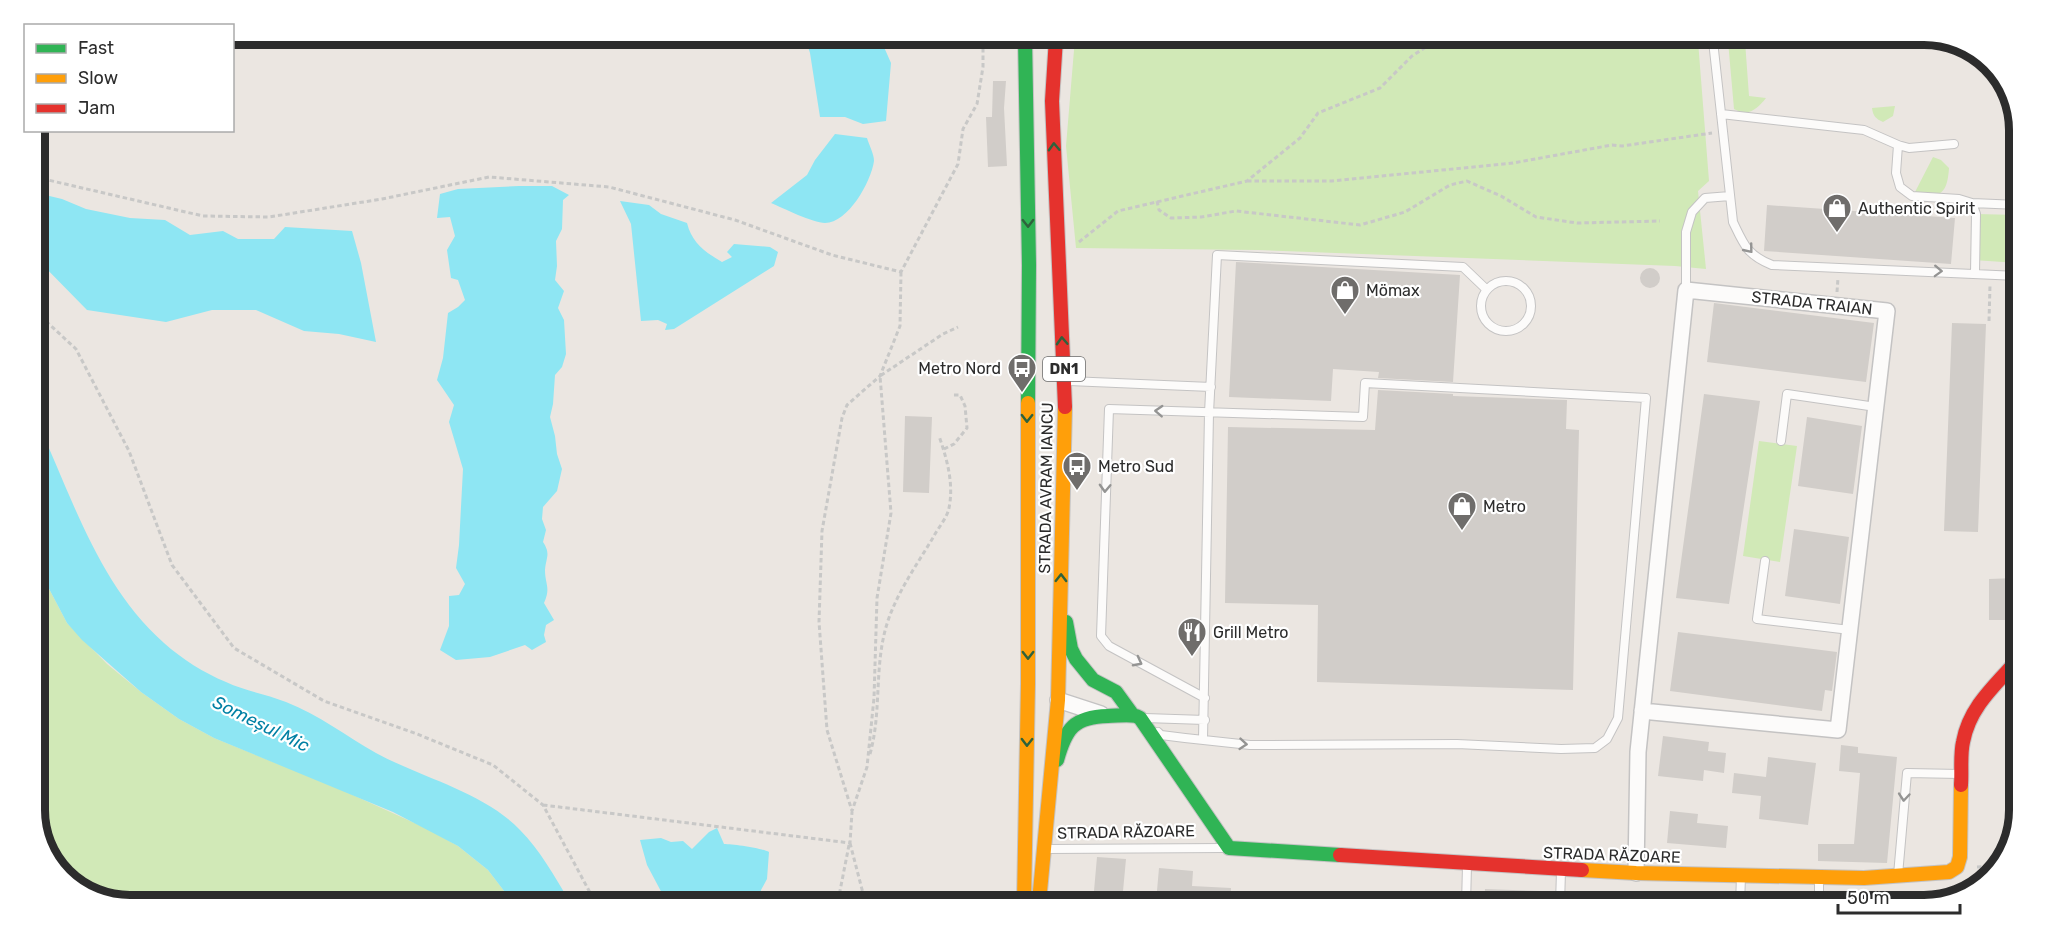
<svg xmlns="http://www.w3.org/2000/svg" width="2054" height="940" font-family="Rubik,sans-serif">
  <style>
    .green { fill: #d1e9b7 }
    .water { fill: #8ee6f3 }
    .building { fill: #d1cdc9 }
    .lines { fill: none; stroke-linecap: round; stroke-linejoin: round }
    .lane-casing { stroke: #c4c3c3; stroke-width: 10 }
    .street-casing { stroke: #c4c3c3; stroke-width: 18 }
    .fast-casing { stroke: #c4c3c3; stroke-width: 16 }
    .slow-casing { stroke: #c4c3c3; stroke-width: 16 }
    .jam-casing { stroke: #c4c3c3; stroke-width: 16 }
    .path { stroke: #c8c8c7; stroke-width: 3; stroke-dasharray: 4.5 3; stroke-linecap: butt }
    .lane { stroke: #fcfbfa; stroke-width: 8 }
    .street { stroke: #fcfbfa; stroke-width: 15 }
    .fast { stroke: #30b455; stroke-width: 14 }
    .slow { stroke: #ff9f0a; stroke-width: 14 }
    .jam { stroke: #e5322d; stroke-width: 14 }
    .oneway { stroke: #2e623c }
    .oneway2 { stroke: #949493 }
    .labels { text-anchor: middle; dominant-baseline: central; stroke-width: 4.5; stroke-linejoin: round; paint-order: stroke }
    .shield { fill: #fff; stroke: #6b6b6b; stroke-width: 1.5 }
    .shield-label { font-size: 15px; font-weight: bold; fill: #2c2c2c }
    .poi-label { font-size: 16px; fill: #2c2c2c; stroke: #fff; text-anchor: start }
    .street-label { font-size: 16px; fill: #2c2c2c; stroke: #fff }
    .water-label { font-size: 18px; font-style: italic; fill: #0180a4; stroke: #fff }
    .rim { fill: none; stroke: #2c2c2c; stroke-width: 8 }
  </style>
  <rect width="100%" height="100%" fill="#ebe6e1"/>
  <path class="green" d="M1075,38l623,3 11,140 -11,10 8,78 -31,-3 -417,-16 -182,-2 -10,-102z
    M1728,41h17l4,55 17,2c-9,11 -17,19 -32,11z
    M1895,106l-2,10 -10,6c-7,-3 -10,-6 -11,-14z
    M1933,157l8,3 8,8c-2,29 -10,29 -35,26z
    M1976,214l42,1v48l-45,-3z
    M1759,441l38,5 -17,116 -37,-6z
    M35,562l32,61 40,41 34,28 38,27 35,19 119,48 97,44 28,16 30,24 23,30 -418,-2 -39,-30 -19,-51z"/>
  <path class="water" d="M805,37l75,1 11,25 -5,58 -23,3 -18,-7h-25l-10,-64z
    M835,134l32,4c2,7 7,16 7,23 -3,21 -26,62 -49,62 -12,0 -42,-15 -54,-20l36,-28 8,-15z
    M519,186h33l17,9 -6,5 -1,29 -6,12 1,25 -2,14 9,11 -6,17 6,12 2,34 -4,13 -7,8 -2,29 -3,13 5,19 2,18 5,15 -5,22 -14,16 -1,12 4,11 -3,12c8,12 3,15 2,28 0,14 6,18 -1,33l10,17 -8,5 -2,10 2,7 -14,8 -7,-5 -35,12 -34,3 -16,-10 9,-24v-30l10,-1 6,-11 -9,-16 3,-23 4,-76 -14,-47 5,-17 -17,-25 6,-22 5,-45 10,-6 7,-7 -7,-20 -7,-2 -4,-28 8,-14 -5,-19 -13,1 3,-24 18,-5z
    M41,194l21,5 24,10 44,9 35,2 25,15 33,-4 15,8h36l11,-12 67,4 9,32 15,79 -37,-8 -35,-3 -48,-21h-44l-46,12 -79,-12 -52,-53v-60z
    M620,201l29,4 12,9 26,9c5,20 18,29 35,39l10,-5 -5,-5 7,-8 36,3 8,5 -4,14 -100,63 -9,1 2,-6 -9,-4 -17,1 -10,-97z
    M35,417c37,79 62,166 129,226 18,16 40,30 62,39 19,9 40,12 60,20 33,13 60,34 90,51 46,25 108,39 144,77 20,20 34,46 49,70h-58l-23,-30 -30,-24 -65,-34 -179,-74 -35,-19 -38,-27 -59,-52 -15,-17 -32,-61z
    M717,828l7,16c9,0 37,4 45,8l-2,27 -6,11 -1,11 -92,-1 -4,-3 -17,-32 -7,-25 21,-2 10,4 12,-1 9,8 17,-17z"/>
  <path class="building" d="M993,81h13l-2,27 3,58 -19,1 -2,-50h6z
    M1767,205l188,13 -4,46 -187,-13z
    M1236,262l224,13 -7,107 -75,-4 1,-6 -46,-3 -2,32 -102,-4z
    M1640 278a10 10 0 1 1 20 0a10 10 0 1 1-20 0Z
    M1714,303l160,20 -8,59 -159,-20z
    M1952,323l34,1 -8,208 -34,-1z
    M1378,390l75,4v2l114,4 -1,29 13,1 -6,260 -256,-8 1,-77 -93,-2 3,-176 147,3z
    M1704,394l56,7 -31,203 -53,-6z
    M905,416l27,1 -3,76 -26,-1z
    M1807,417l55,9 -9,68 -55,-8z
    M1794,529l55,8 -9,67 -55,-8z
    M2015,578l-1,42h-25v-41z
    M1678,632l159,20 -5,39 -7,-1 -3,21 -152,-20z
    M1663,736l46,6 -1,9 18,2 -2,20 -20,-3 -1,11 -45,-5z
    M1841,745l17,2v6l39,4 -10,106 -69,-2v-17h36l6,-71 -21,-2z
    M1768,757l48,6 -8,62 -49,-6 2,-23 -29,-3 2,-20 32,4z
    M1670,811l28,3 -1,9 31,3 -2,22 -59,-5z
    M1097,857l29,2 -4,43h-29z
    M1159,868l34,3 -1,15 39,2 -1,15 -74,-1z
    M1485,889l55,2 -1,13h-55z"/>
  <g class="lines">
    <g class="lane-casing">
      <path id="lane" d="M1713,41l20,181c11,23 14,33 39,43l246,11
        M1721,114l143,16 34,15 11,3 45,-4
        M1898,145l-2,28 4,14 12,9 47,3 13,4 47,2
        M1972,203l4,11 -1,59
        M1481 306a25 25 0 1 1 50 0a25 25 0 1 1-50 0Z
        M1686,290v-58l6,-20 13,-14 25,-2
        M1069,381l142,6
        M1781,441l6,-47 89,13
        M1765,561l-8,58 93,11
        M1145,718l60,2
        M1158,732l3,3 24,3 65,7 207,-1 104,5 34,-1 12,-9 11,-21 28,-320 -281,-15 -2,34 -254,-8 -8,227 8,10 96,52
        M1203,740l6,-327 8,-158 246,12 23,22
        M1048,849l177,-1
        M1898,875l9,-102 53,1
        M1466,904l1,-38
        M1560,904l1,-33
        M1740,905l1,-29
        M1819,905v-27"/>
    </g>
    <g class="street-casing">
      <path id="street" d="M1058,700l43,14
        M1636,873l2,-121 48,-462 201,21 -49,419 -196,-19"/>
    </g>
    <g class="fast-casing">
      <path id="fast" d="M1025,38l4,227 -1,138
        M1066,622l5,27 5,10 17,21 23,12 16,22
        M1057,760c9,-32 17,-43 51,-44 9,0 19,-2 28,0l4,2 89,130 111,7"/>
    </g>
    <g class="slow-casing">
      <path id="slow" d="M1582,870l54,3 228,5 85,-6 8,-5 3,-10 1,-72
        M1024,902l4,-218v-281
        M1039,902l19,-202 7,-293"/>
    </g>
    <g class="jam-casing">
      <path id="jam" d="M1056,38l-4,63 13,306
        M1961,785c1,-14 -1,-30 2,-43 6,-33 29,-54 51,-78
        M1340,855l242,15"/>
    </g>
    <path class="path" d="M35,177l168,39 66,1 113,-18 107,-22 120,10 126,33 97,35 69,17 57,-108 5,-35 14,-25 6,-37v-29
      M1247,181h85l181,-18 99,-18 10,1 90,-13
      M1157,201l2,9 12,8 30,-1 35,-6 124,14 45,-13 45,-27 17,-4 34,15 35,21 41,6 83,-2
      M1079,242l39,-31 129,-30 53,-43 18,-25 62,-25 32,-32 25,-16
      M901,272l-1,54 -20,50 -33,29 -5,13 -20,113 -3,91 8,108 25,81 15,-44 7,-69 3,-100 14,-85 -11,-137 63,-42 15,-7
      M1837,292l1,-14
      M35,311l41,38 53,102 43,114 62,83 90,53 93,33 76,31 50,40 51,95
      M1989,321l1,-36
      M944,449l10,-5 13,-16 -2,-22 -5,-11h-8
      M870,754c11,-39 5,-80 14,-119 8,-36 31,-67 50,-99 4,-8 13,-18 15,-28 5,-24 -2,-49 -10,-72
      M543,805l307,38 2,-31
      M850,843l15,58
      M1977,867l19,-1
      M838,901l11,-56"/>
    <use href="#lane" class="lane"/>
    <use href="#street" class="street"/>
    <use href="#fast" class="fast"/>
    <use href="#slow" class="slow"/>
    <use href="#jam" class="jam"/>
  </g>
  <defs><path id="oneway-chevron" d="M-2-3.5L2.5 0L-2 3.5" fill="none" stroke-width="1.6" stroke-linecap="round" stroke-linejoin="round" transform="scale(1.5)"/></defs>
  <g class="oneway">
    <use href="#oneway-chevron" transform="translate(1054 147) rotate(-92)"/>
    <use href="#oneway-chevron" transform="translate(1028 223) rotate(89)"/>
    <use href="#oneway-chevron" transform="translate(1062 341) rotate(-93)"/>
    <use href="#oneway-chevron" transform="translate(1027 418) rotate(91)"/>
    <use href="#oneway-chevron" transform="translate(1061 578) rotate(-89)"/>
    <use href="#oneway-chevron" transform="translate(1028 655) rotate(90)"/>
    <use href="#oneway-chevron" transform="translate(1027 742) rotate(91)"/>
  </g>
  <g class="oneway2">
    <use href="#oneway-chevron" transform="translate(1749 249) rotate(51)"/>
    <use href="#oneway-chevron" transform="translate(1938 271) rotate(2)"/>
    <use href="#oneway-chevron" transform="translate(1159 411) rotate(-177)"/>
    <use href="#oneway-chevron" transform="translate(1105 488) rotate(92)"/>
    <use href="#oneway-chevron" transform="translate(1138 662) rotate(28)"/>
    <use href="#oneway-chevron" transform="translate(1243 744) rotate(5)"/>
    <use href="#oneway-chevron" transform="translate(1904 797) rotate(95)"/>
  </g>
  <defs>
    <g id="shop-pin" transform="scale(1.5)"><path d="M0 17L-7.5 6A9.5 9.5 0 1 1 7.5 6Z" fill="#6f6d6b" stroke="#fff"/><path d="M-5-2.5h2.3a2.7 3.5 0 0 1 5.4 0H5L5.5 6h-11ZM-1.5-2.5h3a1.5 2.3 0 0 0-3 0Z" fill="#fff"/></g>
    <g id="bus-pin" transform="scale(1.5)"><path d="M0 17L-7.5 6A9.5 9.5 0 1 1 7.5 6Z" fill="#6f6d6b" stroke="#fff"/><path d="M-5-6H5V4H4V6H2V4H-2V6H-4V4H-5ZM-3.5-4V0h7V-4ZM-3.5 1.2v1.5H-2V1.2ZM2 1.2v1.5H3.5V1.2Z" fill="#fff"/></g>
    <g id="restaurant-pin" transform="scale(1.5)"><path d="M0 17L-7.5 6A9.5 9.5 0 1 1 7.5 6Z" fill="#6f6d6b" stroke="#fff"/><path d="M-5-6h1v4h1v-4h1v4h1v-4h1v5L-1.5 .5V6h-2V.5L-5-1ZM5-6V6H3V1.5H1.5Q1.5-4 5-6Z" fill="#fff"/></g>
  </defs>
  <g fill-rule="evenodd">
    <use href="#shop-pin" x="1837" y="208"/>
    <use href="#shop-pin" x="1345" y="290"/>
    <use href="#bus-pin" x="1022" y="368"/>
    <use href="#bus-pin" x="1077" y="466"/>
    <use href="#shop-pin" x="1462" y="506"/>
    <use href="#restaurant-pin" x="1192" y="632"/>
  </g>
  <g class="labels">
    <rect class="shield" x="1043" y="357" width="42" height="24" rx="4.5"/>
    <g class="shield-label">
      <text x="1064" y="369">DN1</text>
    </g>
    <g class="poi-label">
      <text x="1858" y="208">Authentic Spirit</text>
      <text x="1366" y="290">Mömax</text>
      <text x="1001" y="368" text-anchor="end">Metro Nord</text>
      <text x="1098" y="466">Metro Sud</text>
      <text x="1483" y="506">Metro</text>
      <text x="1213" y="632">Grill Metro</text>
    </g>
    <g class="street-label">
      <text transform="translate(1812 303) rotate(6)">STRADA TRAIAN</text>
      <text transform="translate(1046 488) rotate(-89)">STRADA AVRAM IANCU</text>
      <text transform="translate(1126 832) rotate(-1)">STRADA RĂZOARE</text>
      <text transform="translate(1612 855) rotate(2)">STRADA RĂZOARE</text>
    </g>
    <g class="water-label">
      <text transform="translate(261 724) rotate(26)">Someșul Mic</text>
    </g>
  </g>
  <path d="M0 0H2054V940H0ZM130 45H1924A85 85 0 0 1 2009 130V810A85 85 0 0 1 1924 895H130A85 85 0 0 1 45 810V130A85 85 0 0 1 130 45Z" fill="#fff" fill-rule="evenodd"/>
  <path class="rim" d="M130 45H1924A85 85 0 0 1 2009 130V810A85 85 0 0 1 1924 895H130A85 85 0 0 1 45 810V130A85 85 0 0 1 130 45Z"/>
  <rect x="24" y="24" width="210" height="108" fill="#ffffff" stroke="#ababab" stroke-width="1.5"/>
  <rect x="36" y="44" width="30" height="9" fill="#30b455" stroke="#ababab" stroke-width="1.5"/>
  <text x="78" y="54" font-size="18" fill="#2c2c2c">Fast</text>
  <rect x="36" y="74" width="30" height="9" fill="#ff9f0a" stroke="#ababab" stroke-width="1.5"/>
  <text x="78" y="84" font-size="18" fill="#2c2c2c">Slow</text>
  <rect x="36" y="104" width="30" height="9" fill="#e5322d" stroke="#ababab" stroke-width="1.5"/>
  <text x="78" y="114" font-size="18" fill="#2c2c2c">Jam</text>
  <path d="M1838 904v9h122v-9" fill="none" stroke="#2c2c2c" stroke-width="3"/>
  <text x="1847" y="904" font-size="18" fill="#2c2c2c" stroke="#ffffff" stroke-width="4.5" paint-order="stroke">50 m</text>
</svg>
